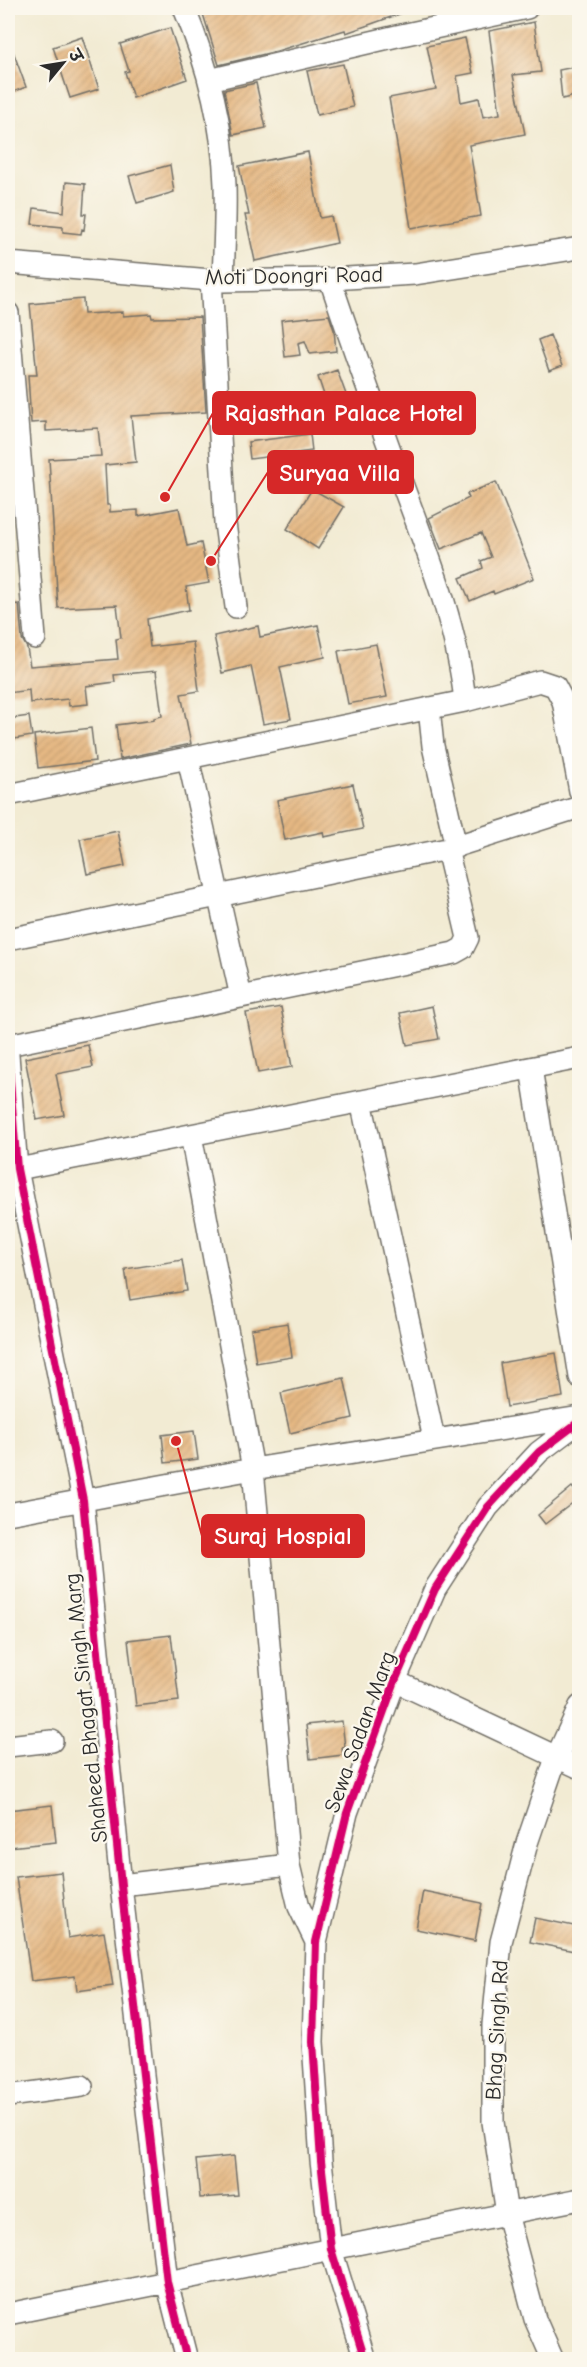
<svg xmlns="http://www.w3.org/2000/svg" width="587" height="2367" font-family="'Comic Neue','Playpen Sans Deva',sans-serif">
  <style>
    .building { fill: url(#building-hatch) }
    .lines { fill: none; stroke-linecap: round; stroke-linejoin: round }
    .minor-casing { stroke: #716e66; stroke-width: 24 }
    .minor { stroke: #fff; stroke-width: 21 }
    .cycleway-casing { stroke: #fbf7ec; stroke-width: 11 }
    .cycleway { stroke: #d6006c; stroke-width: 8 }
    .labels { text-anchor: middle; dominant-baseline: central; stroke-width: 4.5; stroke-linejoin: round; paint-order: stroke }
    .street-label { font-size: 22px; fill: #2b2b2b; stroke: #fbf7ec }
    .leader { fill: none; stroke: #d62828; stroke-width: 2 }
    .callout-dot { fill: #d62828; stroke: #fbf7ec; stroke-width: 2 }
    .callout { fill: #d62828; stroke: #d62828; stroke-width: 2 }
    .callout-label { font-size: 24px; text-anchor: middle; font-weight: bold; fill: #fff }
  </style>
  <defs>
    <pattern id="building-hatch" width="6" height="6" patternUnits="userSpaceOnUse" patternTransform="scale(1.5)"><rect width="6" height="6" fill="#e5b883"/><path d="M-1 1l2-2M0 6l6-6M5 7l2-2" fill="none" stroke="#c59e71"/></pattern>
  </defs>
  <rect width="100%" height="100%" fill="#fbf7ec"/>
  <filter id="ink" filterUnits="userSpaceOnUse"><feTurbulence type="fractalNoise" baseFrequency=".0167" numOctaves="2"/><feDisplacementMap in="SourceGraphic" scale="12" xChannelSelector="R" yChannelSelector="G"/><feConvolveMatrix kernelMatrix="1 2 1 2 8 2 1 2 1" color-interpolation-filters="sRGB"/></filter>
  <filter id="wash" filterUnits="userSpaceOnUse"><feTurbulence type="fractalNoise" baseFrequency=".008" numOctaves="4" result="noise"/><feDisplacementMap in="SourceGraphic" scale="24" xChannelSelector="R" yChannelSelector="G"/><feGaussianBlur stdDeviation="1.35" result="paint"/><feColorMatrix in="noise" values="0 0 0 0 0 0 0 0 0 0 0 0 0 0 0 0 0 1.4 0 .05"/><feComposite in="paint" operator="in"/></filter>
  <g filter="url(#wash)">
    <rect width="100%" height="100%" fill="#f2ebd3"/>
    <g id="blocks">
      <path class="building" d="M213,8h195v3l-62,22 -1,-3 -68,21 -58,14 -16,-51 11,-3z
        M534,22l7,50 -28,3 12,59 -56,11 12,71 -70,12 -22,-130 47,-9 -9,-43 38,-8 8,35 -16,3 4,26 18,-4 4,19 17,-3 -11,-83z
        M170,28l17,51 -54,19 -8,-26 4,-1 -9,-27z
        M82,37l17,52 -29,9 -17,-51z
        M9,40l17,47 -18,7v-53z
        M343,64l10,43 -36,8 -10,-44z
        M579,66v29l-17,4 -3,-29z
        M256,83l10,45 -33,7 -9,-45z
        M308,152l12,66 11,-2 6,27 -82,18 -10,-46h4l-10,-49z
        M170,165l4,27 -37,11 -8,-27z
        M66,182l19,2 -2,30h3l-2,16 -2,-1 -1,5 -18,-2v-5l-31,-3 2,-16 30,4z
        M83,299l1,15 39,-2v4l28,-2 1,4 48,-1 6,95 -75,4 5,46 -31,3 2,40h3v7l28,-2v6l41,-8 8,38 14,-3 8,40 -23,4 3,23 -42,9 3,28 43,-5 6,49 -18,3 10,50 -71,15 -4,-34 38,-5v-2l8,-2 -6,-45 -42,4 1,7 -29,4 2,18 -19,2 -1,-7 -38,4 -1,-13 -21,3v-88l11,-1 3,35 5,9 3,18 88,-7 -2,-20 5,-1 -4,-33 -59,3 -9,-149 52,-3 -3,-28 -52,3v-9l-15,1 -3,-48h9l-7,-71z
        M329,315l5,15 2,21 -26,3 -5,-13 -7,2 2,12 -15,2 -4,-37z
        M550,335l12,31 -13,5 -11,-31z
        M337,370l14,38 -20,8 -13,-39z
        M310,434l2,17 -62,8 -2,-17z
        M496,482l38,96 -40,16 -1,-3 -23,10 -10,-23 23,-10 -2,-7 10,-4 -10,-24 -40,16 -12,-31 40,-20 -2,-4z
        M312,489l32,18 -26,42 -31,-20z
        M318,625l7,32 -45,10 11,52 -28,5 -12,-58 -29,7 -8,-37 44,-10 2,11z
        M376,644l11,53 -39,7 -10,-53z
        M29,716l3,20 -24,4v-21z
        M91,728l4,33 -57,7 -4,-33z
        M353,784l10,45 -39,8 -1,-5 -38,8 -8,-40z
        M118,831l7,35 -38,8 -7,-35z
        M432,1006l7,33 -32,6 -7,-32z
        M281,1007l11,60 -34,6 -12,-60z
        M88,1045l5,22 -37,7 8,41 -27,5 -12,-62z
        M182,1260l5,31 -57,9 -5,-31z
        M287,1323l5,34 -36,6 -5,-34z
        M556,1353l7,44 -56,10 -7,-44z
        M344,1378l9,40 -63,15 -9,-40z
        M194,1431l4,28 -33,4 -3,-28z
        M572,1487l7,8v3l-34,26 -7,-9z
        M171,1635l8,66 -43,5 -8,-66z
        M342,1721l3,26 -3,1 1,7 -33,4 -4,-34z
        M52,1805l4,37 -46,5 -2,-37z
        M61,1872l7,66 36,-6 9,54 -36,5 -2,-15 -44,5 -15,-104z
        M423,1891l59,12 -7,38 -59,-12z
        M535,1918l44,9v25l-49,-10z
        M234,2156l4,39 -38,3 -4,-38z"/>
    </g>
  </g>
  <g filter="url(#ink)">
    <use href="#blocks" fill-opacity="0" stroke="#716e66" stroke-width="1.5"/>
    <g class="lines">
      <g class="minor-casing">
        <path id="minor" d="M184,8c23,55 39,116 41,177 1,32 -1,64 -2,96
          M209,80l188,-44 130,-28
          M8,263l215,18 107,-2 85,-5 165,-26
          M211,279l14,244 11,84
          M330,279c23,70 48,138 73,207 26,70 54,140 62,215
          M8,313l27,325
          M429,708l4,38 23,101
          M188,758l53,239
          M8,795l457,-94 75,-20 15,5 8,15 17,90
          M8,939l439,-90 133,-42
          M8,1045l446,-92 9,-5 5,-10 -21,-89
          M8,1055l9,114 66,331 38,385 46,397 20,78
          M531,1068l49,309
          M361,1101l73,338
          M191,1135l62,334 36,396 10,42 17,35
          M8,1171l572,-113
          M8,1514l245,-45 327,-52
          M395,1681l185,87
          M8,1746l44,-5
          M121,1885l168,-20
          M8,2096l74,-10
          M8,2314l572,-115
          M365,2360l-34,-111 -10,-88 -8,-119 3,-100 31,-129 48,-132 40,-92 53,-82 51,-55 41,-31
          M553,2360l-18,-41 -28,-105 -14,-92v-97l8,-83 26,-99 29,-85 24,-52"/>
      </g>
      <use href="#minor" class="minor"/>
      <g class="cycleway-casing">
        <path id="cycleway" d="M8,1055l9,114 66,331 38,385 46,397 20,78
          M365,2360l-34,-111 -10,-88 -8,-119 3,-100 31,-129 48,-132 40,-92 53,-82 51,-55 41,-31"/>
      </g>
      <use href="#cycleway" class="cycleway"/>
    </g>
  </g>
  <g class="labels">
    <g class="street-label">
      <text transform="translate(294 276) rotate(-1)">Moti Doongri Road</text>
      <text transform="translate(86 1708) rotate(-96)">Shaheed Bhagat Singh Marg</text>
      <text transform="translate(360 1732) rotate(-70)">Sewa Sadan Marg</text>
      <text transform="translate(497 2030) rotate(-87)">Bhag Singh Rd</text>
    </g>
  </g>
  <path class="leader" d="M165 497L213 413M211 561L268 472M176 1441L202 1536"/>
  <g class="callout-dot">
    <circle cx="165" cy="497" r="6"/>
    <circle cx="211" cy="561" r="6"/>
    <circle cx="176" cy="1441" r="6"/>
  </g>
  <g class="callout">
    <rect x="213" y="392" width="262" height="42" rx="6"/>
    <rect x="268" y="451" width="145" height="42" rx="6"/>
    <rect x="202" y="1515" width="162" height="42" rx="6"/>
  </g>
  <g class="callout-label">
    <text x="344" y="421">Rajasthan Palace Hotel</text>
    <text x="340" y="481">Suryaa Villa</text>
    <text x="283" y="1544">Suraj Hospial</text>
  </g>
  <rect width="587" height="2367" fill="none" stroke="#fbf7ec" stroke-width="30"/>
  <g transform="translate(63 63) rotate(60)" stroke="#fbf7ec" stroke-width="4.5" paint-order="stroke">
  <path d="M0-4.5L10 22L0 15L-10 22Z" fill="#2b2b2b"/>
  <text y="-9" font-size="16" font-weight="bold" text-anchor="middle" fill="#2b2b2b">उ</text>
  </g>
</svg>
